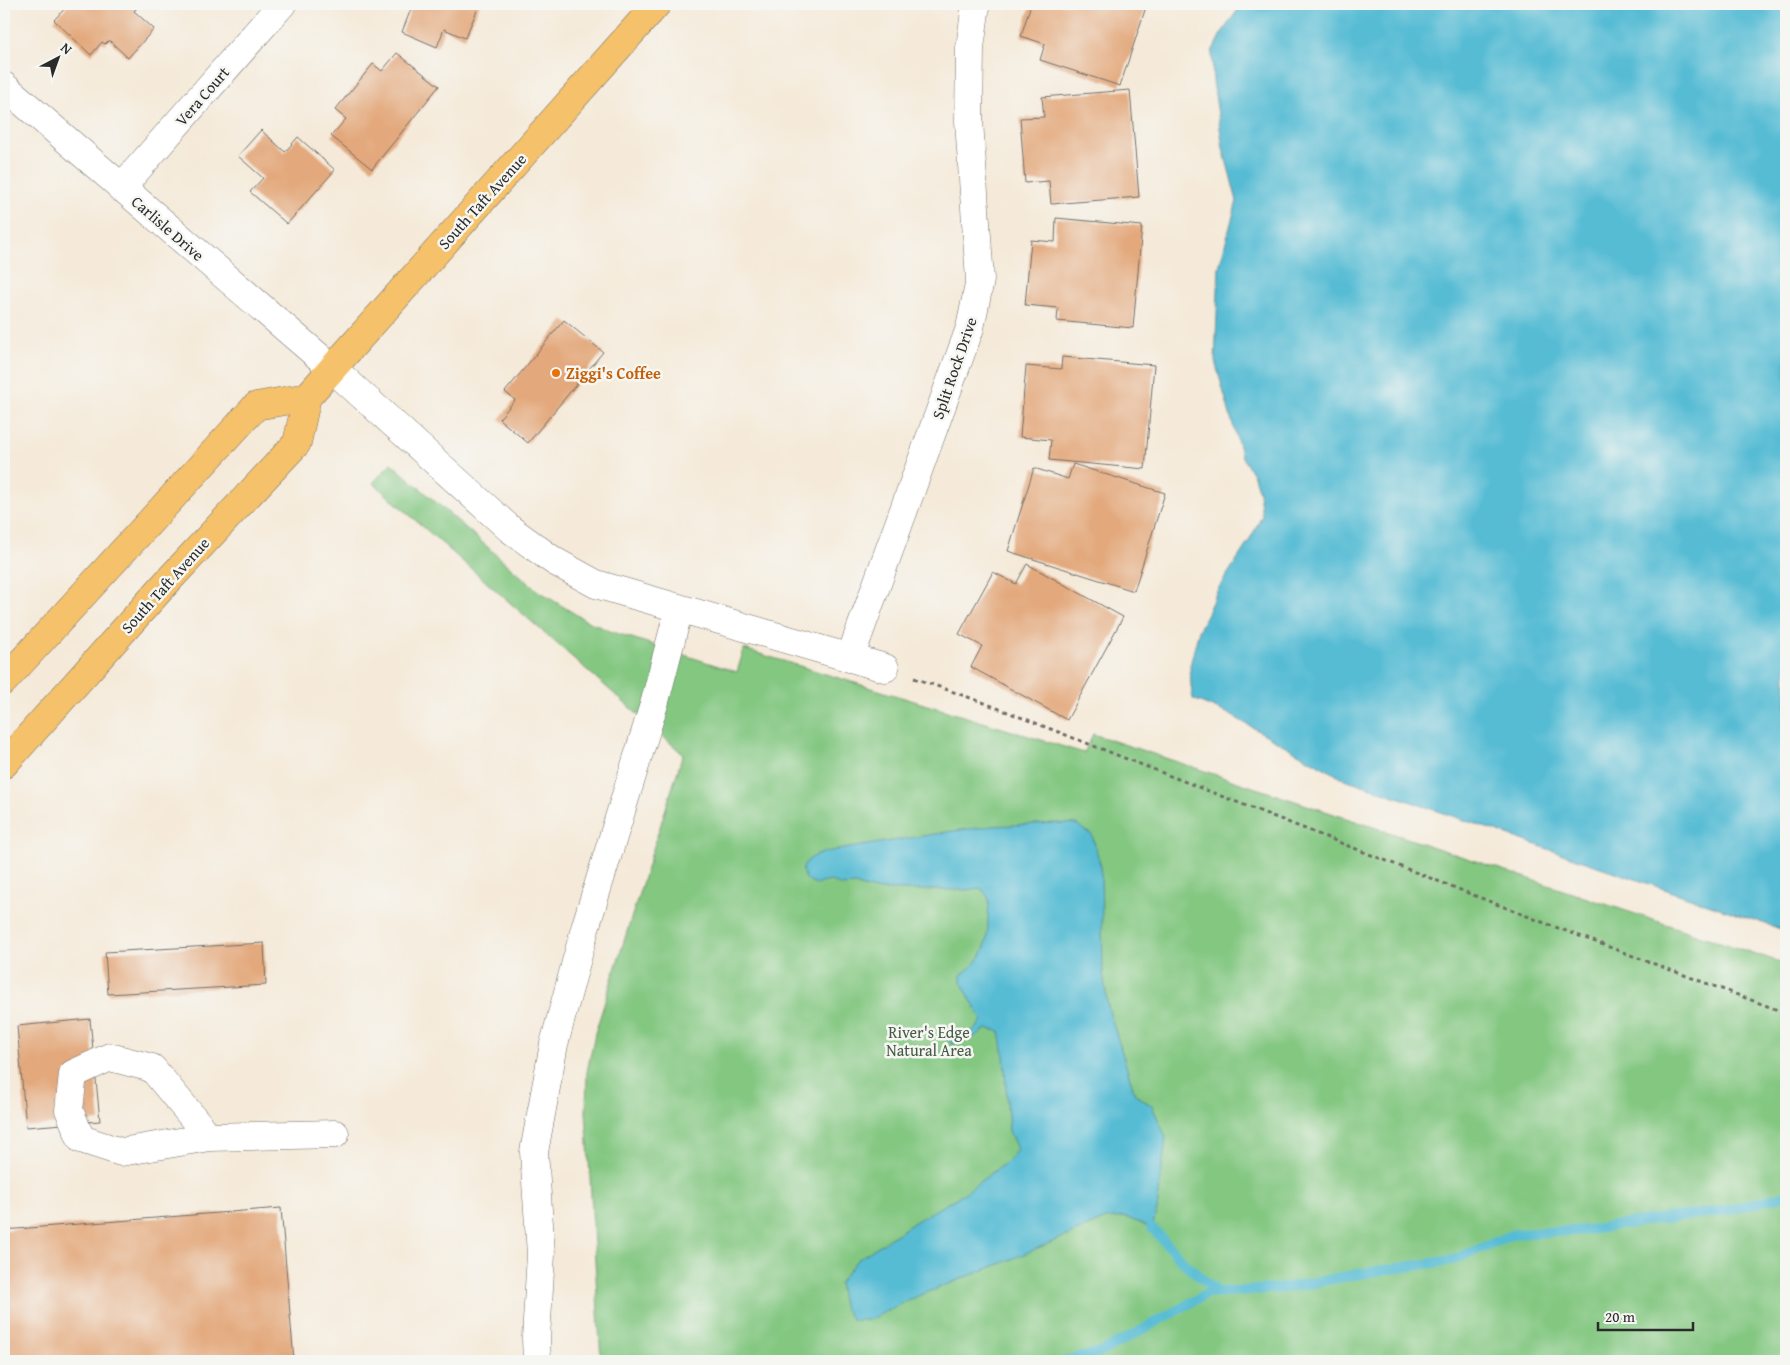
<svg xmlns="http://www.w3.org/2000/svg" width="1790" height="1365" font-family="'Gentium Book Plus',serif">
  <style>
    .green { fill: #83c781; stroke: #577956 }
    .water { fill: #56bcd4; stroke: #407480 }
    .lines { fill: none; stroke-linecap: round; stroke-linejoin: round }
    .stream { stroke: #56bcd4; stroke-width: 10 }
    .building { fill: #e3a87c }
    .minor-casing { stroke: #726e68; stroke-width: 29 }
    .major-casing { stroke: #726e68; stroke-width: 29 }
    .path { stroke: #726e68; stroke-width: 3; stroke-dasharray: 4 4; stroke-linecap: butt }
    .minor { stroke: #fff; stroke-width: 28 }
    .major { stroke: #f5c16b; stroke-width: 28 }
    .food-dot { fill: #e8710a; stroke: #f6f6f2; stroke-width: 2 }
    .labels { text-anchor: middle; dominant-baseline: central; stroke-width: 5; stroke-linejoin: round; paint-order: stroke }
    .street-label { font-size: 16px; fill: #2b2b2b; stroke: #f6f6f2 }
    .food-label { font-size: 16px; font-weight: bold; fill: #c56008; stroke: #f6f6f2; text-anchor: start }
    .park-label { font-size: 16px; fill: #455a45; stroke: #f6f6f2 }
  </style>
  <rect width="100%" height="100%" fill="#f6f6f2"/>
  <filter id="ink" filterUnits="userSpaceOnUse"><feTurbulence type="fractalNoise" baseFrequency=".02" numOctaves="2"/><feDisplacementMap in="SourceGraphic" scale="10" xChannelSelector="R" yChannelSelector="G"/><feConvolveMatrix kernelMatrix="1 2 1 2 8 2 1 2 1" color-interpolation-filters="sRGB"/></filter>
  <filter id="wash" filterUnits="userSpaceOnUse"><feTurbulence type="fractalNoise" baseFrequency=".0096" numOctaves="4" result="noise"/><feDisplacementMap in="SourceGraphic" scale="20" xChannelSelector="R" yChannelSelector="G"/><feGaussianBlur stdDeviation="1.12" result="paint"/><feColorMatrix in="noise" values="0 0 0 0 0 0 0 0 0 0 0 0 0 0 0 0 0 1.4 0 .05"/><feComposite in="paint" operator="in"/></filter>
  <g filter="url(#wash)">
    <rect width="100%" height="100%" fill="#f5ead9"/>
    <path class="green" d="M391,463l147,128 47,29 25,11 127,41 7,-23 340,104 9,-19 693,230v397h-1185l-15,-250 1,-39 8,-39 88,-279 -310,-271z"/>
    <path class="water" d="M1242,4h544v927l-444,-153 -115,-65 -34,-14 -2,-13 -1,-20 9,-36 19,-41 31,-48 13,-25 -3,-23 -5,-17 -12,-19 -27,-96 4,-94 18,-66 -14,-53 -10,-67 -1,-29 9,-18z
      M1056,823l20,1 16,11 9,32 2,106 5,34 27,87 17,12 14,31 -9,73 -5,18 -27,-11 -19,2 -89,38 -109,43 -39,20h-17l-9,-14 -4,-23 18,-23 61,-40 45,-26 46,-34 8,-11 -8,-18 -5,-75 -4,-25 -13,-2 -18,11 -18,4 -4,-9 6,-2 12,2 11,-6 6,-9 -21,-38v-7c25,-18 27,-30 27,-59 1,-14 4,-18 -8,-28l-14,2h-91l-20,-5 -14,1 -10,-5 -15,3 -9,-4 -5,-9c4,-13 11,-14 23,-19l128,-21 39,-5z"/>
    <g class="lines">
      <path class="stream" d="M1152,1228l33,36 33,28
        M1066,1361l36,-9 106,-59 77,-5 79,-15 89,-13 61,-26 74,-4 78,-12 58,-7 62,-16"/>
    </g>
    <g id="blocks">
      <path class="building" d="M69,4h67l2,3 -4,4 20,18 -26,29 -19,-18 -4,4 -3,-2 -11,13 -37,-35z
        M413,4h67l-15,34 -21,-9 -7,18 -35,-15z
        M1031,4h116l-27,82 -80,-26 5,-16 -24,-8z
        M397,53l42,33 -67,83 -41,-33 15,-17 -11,-9 38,-46 9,7z
        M1130,90l9,107 -88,7 -2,-23 -24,2 -5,-65 24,-1 -2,-20z
        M261,130l24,22 13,-15 37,33 -48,54 -37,-32 13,-14 -25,-22z
        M1056,218l86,8 -9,102 -76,-7 1,-13 -33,-3 6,-65 24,2z
        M564,320l39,32 -75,91 -29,-24 16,-19 -10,-8z
        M1062,357l92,8 -9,104 -96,-9 2,-20 -31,-3 6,-71 35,3z
        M1073,464l92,29 -31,98 -126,-40 26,-83 34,11z
        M1027,564l96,53 -56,103 -96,-53 11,-21 -23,-12 34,-62 23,12z
        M264,943l2,42 -158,9 -3,-42z
        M90,1019l10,102 -74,6 -9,-101z
        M281,1208l13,153h-290v-131z"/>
    </g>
  </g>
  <g filter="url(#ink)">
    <use href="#blocks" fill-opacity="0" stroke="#726e68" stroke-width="1"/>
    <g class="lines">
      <g class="minor-casing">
        <path id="minor" d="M4,86l329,283 177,160 44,32 42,23 289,84
          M121,188l161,-184
          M850,658l120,-330 10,-48 -11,-159 1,-73 6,-44
          M209,1137l-88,15 -40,-13 -12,-29 4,-36 37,-17 42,11 57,69 126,-3
          M537,1361l-1,-23 5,-84 -7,-102 20,-108 32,-119 69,-224 24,-92"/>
      </g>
      <g class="major-casing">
        <path id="major" d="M4,681l252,-275 51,-9
          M4,764l162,-181 131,-140 10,-46 350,-393"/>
      </g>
      <path class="path" d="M914,678l68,24 560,220 244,91"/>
      <use href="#minor" class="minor"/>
      <use href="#major" class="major"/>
    </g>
  </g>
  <circle class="food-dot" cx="556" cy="373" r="5"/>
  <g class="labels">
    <g class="street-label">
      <text transform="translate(202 96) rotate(-49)">Vera Court</text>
      <text transform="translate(482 201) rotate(-48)">South Taft Avenue</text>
      <text transform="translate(168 228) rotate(41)">Carlisle Drive</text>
      <text transform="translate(954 368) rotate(-71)">Split Rock Drive</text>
      <text transform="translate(165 585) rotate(-48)">South Taft Avenue</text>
    </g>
    <g class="food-label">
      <text x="566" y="373">Ziggi's Coffee</text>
    </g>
    <g class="park-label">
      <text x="929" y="1032">River's Edge<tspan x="929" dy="18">Natural Area</tspan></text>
    </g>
  </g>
  <rect width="1790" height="1365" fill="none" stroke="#f6f6f2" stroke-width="20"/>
  <g transform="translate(58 58) rotate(41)" stroke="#f6f6f2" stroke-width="4" paint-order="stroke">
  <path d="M0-4L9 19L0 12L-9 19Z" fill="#2b2b2b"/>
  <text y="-8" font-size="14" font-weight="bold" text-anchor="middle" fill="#2b2b2b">N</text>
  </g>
  <path d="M1598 1322v8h95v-8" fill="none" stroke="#2b2b2b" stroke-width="2.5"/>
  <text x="1605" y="1322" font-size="15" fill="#2b2b2b" stroke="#f6f6f2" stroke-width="4" paint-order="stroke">20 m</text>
</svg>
